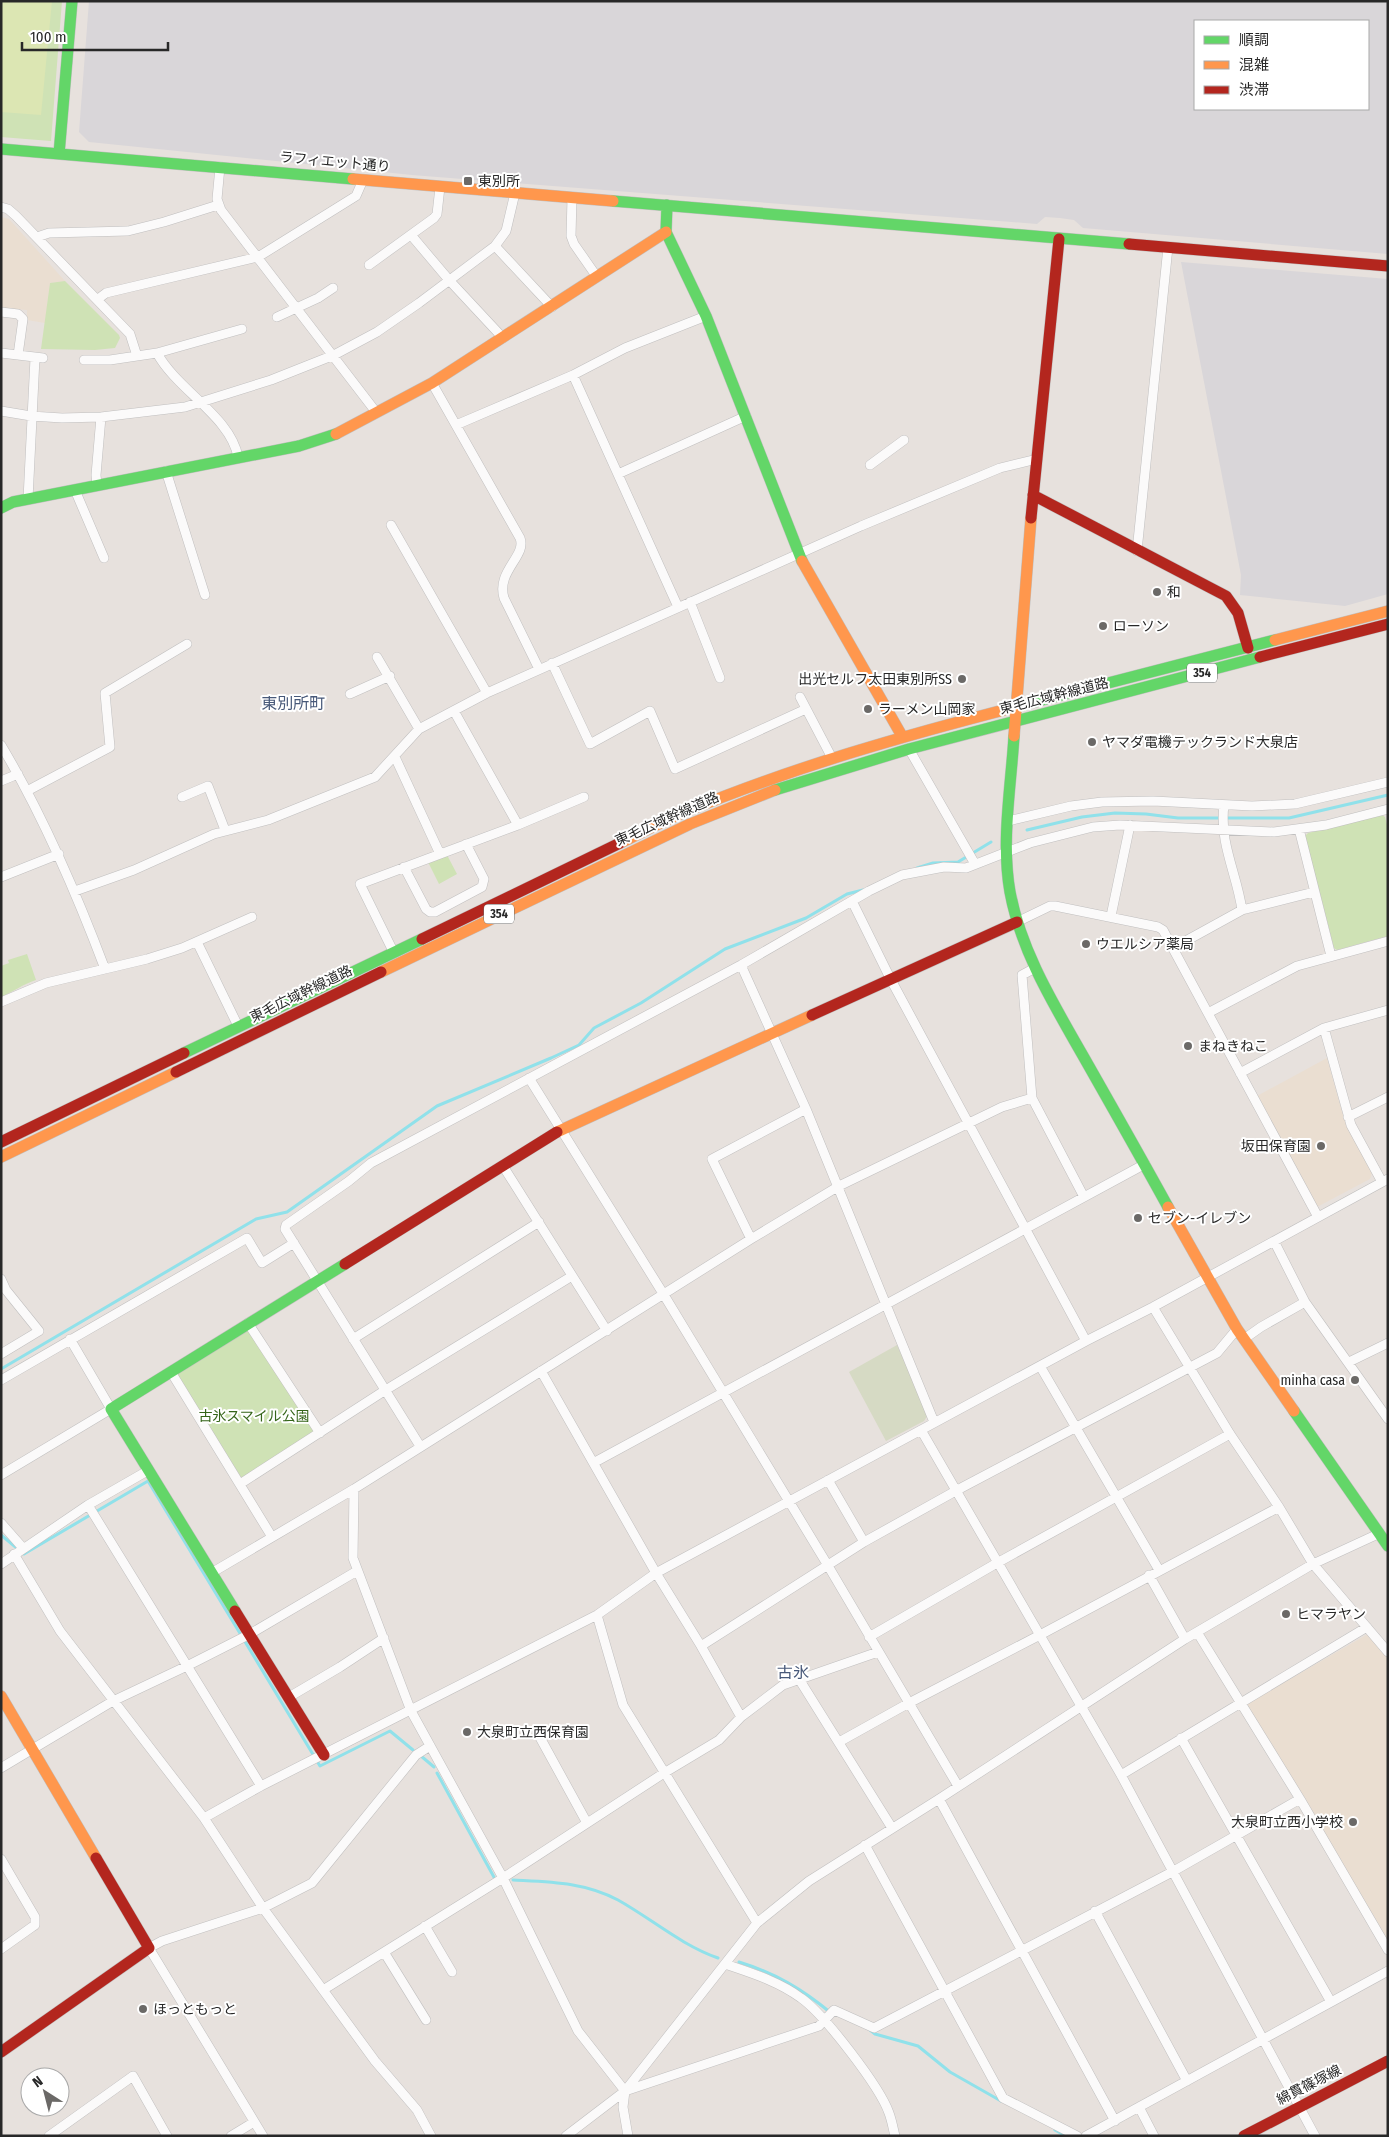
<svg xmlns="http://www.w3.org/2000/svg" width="1389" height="2137" font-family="'Fira Sans Condensed','Noto Sans JP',sans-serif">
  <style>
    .industrial { fill: #d9d6d9; fill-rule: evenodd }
    .education { fill: #eaded1 }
    .green { fill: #cfe2b5 }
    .cemetery { fill: #d6dac4 }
    .pitch { fill: #dce6b3 }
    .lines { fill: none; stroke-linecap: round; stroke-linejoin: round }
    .stream { stroke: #90e1ea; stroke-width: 3 }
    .street-casing { stroke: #c0bfbf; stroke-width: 10 }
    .fast-casing { stroke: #c0bfbf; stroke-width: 12 }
    .slow-casing { stroke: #c0bfbf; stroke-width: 12 }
    .jam-casing { stroke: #c0bfbf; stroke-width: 12 }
    .street { stroke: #fbfafa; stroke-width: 9 }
    .fast { stroke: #63d668; stroke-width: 11 }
    .slow { stroke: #ff974d; stroke-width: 11 }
    .jam { stroke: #b3261e; stroke-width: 11 }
    .poi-dot { fill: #6b6967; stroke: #fff; stroke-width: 2 }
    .labels { text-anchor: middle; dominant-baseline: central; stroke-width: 4; stroke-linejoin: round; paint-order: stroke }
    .shield { fill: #fff; stroke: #686868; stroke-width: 1 }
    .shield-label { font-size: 12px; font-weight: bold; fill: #282828 }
    .street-label { font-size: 14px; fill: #282828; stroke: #fff }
    .poi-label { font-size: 14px; fill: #282828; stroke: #fff; text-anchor: start }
    .park-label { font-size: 14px; fill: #356519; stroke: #fff }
    .quarter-label { font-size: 16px; fill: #485979; stroke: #fff }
  </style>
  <rect width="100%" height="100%" fill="#e7e1dd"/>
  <path class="industrial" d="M89,1h1299v253l-305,-26 -9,-8 -14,-2 -15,-1 -8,7 -625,-49 -323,-33 -10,-10zM1195,21h173v88h-173z
    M1181,262l207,17v315l-43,12 -105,-11 1,-20z"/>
  <path class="education" d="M1,217l8,2 56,62 -15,2 -5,40 -18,-3v-10l-26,-2z
    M1327,1058l17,61 28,54 -2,6 -53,28 -60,-111z
    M1368,1634l20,25v281l-141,-236z"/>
  <path class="green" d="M1,1h61l-11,140 -50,-4z
    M65,281l54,54 1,3 -5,10 -20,2 -54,-1 9,-66z
    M1382,815l3,2 3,11v108l-51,14 -3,-2 -29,-112 3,-3z
    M447,855l10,19 -18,10 -11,-22z
    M27,954l9,26c-13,4 -23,12 -35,17v-31l8,-3 -1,-3z
    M247,1327l70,106 -75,46 -68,-109z"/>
  <path class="cemetery" d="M897,1345l31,70 -4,6 -38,20 -37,-69z"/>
  <path class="pitch" d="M1,1h51l-11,114 -40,-3z"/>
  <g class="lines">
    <path class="stream" d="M1027,830l55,-13 33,-4 31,1 32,4h111l99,-23
      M917,868l16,-5 25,-1 33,-20
      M1,1369l255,-150 31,-7 150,-106 114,-48 28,-13 15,-17 47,-25 84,-54 81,-31 41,-24 16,-4
      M1,1535l23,19 124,-73 172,285 70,-35 23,19
      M421,1756l13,11
      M437,1773l58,106
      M513,1880c37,2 71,2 105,20 34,19 63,45 100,58
      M739,1962c36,11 63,27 92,51
      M870,2030l5,4 43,12 32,26 51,29
      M1055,2130l11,6"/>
    <g class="street-casing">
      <path id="street" d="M220,167l-3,32 4,11 155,202
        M572,198l-1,38 3,8 23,33
        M1,207l7,2 8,7 114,118 7,22
        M411,235l38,45 54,58
        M37,237l12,-4 79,-2 36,-9 54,-17
        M495,246l57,61
        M369,265l65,-47 3,-4 3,-27
        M98,299l8,-6 152,-36 98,-61 7,-16
        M1,312l17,2 5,5 -5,36
        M277,317l41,-19 15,-10
        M1,353l42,5
        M157,353c20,37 74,64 81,104
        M84,360h26l47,-7 85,-24
        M573,375l105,232
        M432,383l88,155c7,18 -24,33 -16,60l35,71
        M1,411l30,5 31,2 39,-1 84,-10 86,-27 63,-25 43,-23 42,-29 76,-57 11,-15 9,-38
        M456,425l117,-50 52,-27 81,-32
        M870,465l34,-25
        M166,471l39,124
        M618,474l128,-58
        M97,485l-1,-10 5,-58
        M75,490l29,68
        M28,499l7,-141
        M391,525l96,168
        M1137,551l31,-304
        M690,602l30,76
        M377,657l42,72
        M552,663l38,81 60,-33 25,58 131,-60
        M350,694l40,-18
        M800,697l32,61
        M454,711l64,114
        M1,745c43,72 75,147 104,224
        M909,749l66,115
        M395,757l45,97
        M1,781l17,-7
        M27,791l83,-44 -5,-54 82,-49
        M182,797l26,-11 17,44
        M1224,805c-5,38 13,69 18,105
        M1008,821l63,-15 31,-4 51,-1 99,5 43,-2 93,-22
        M1299,829l32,127
        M404,867l22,42 4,3h5l47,-25 2,-8 -18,-35
        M1,877l58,-23
        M75,891l59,-21 80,-36 54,-14 107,-43 44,-48 68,-36 374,-167 139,-58 37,-9
        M852,901l38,77 196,363
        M1111,916l19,-91
        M1017,922l33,-16h5l103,21 5,3 155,287
        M197,942l41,84
        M1173,948l69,-38 72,-18
        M393,951l-33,-67 158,-59 66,-28
        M741,965l65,144 128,313
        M1035,968l-13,7 10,123 52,99
        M1,1002l45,-19 101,-24 35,-11 70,-31
        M1208,1013l89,-47 91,-25
        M1324,1028l27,97 31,57
        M1240,1073l84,-45 64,-18
        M529,1078l135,217 163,269 131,222
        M1348,1117l40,-20
        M503,1166l104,165
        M751,1239l-39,-80 94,-50
        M1274,1241l31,61 83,117
        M1,1279l5,11 33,41 -38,23
        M1153,1307l77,127 49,73 34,57 75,88
        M248,1323l72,110
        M353,1339l186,-117
        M1244,1339l17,-12 44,-25
        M1349,1362l39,-19
        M1040,1366l119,204
        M541,1371l115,202 45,73 40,71
        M171,1372l101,165
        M1,1380l246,-142 15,25 32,-20
        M921,1430l200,345 194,361
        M420,1446l-135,-217 1,-4 63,-44 22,-18 370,-198 128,-74 33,-16 42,-8 22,1 64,-25 63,-16 27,-2 154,7 52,-7 62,-16
        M595,1462l550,-298
        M1,1475l110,-66 -41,-70
        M828,1480l36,62
        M240,1484l144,-93 188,-115
        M354,1489l-1,69 58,153 92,167 75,153 47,60 -2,16 5,29
        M88,1505l173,281
        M1,1523l22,25
        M14,1554l46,77 144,187 59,90 112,153 42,49 14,26
        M1,1564l87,-59 61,-35
        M213,1572l141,-83 397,-250 88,-53 163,-79 30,-9
        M1149,1575l36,64
        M597,1615l26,90 134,218
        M1197,1632l103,167 88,151
        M869,1637l128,-74 233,-129
        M701,1646l163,-104 97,-54 256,-135 20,-24
        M799,1679l93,149
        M289,1697l51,-30 44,-29
        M537,1732l50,91
        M1181,1738l150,264
        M839,1742l70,-39 131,-68 239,-128
        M1,1768l112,-67 74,-35 63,-32 107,-63
        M1121,1775l246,-148
        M939,1799l176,322
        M204,1818l57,-32 336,-171 59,-42 430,-232 67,-34 235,-128
        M865,1845l138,253 74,38
        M1,1859l34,58v8l-3,2 -31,22
        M1095,1911l92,170
        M425,1926l27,46
        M384,1952l42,68
        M725,1964c26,9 53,17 76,34 23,16 79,89 88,115 3,8 4,15 6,23
        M323,1990l180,-112 161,-105 55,-33 22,-23 42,-32 95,-33
        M625,2091l194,-65 15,-16 40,18 298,-156 128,-73
        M1139,2107l15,29
        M49,2136l84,-60 34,60
        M231,2136l23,-14
        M263,2136l-114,-188 13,-7 101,-33 49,-25 104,-128 14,-9
        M566,2136l59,-45 132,-168 52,-42 130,-82 246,-160 128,-75 65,-30
        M1086,2136l302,-165"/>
    </g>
    <g class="fast-casing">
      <path id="fast" d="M1,149l352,30
        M59,154l13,-153
        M613,201l516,43
        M667,205l-1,27 40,84 96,245
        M1,508l12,-6 286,-56 37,-12
        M1019,706l256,-66
        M1014,736c-3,51 -13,105 -4,156 11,59 43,111 72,162 29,51 58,102 86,153
        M775,790l134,-41 351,-92
        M184,1053l238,-114
        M1294,1411l94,135
        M235,1611l-124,-202 234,-145"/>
    </g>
    <g class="slow-casing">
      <path id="slow" d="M353,179l260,22
        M336,434l96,-51 234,-151
        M802,561l100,175
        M1275,640l113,-29
        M1014,736l17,-218
        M620,843c21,-10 43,-22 65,-31 108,-45 221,-77 334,-106
        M381,972l309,-148 85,-34
        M557,1132l255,-117
        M1,1157l175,-85
        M1168,1207l69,122 57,82
        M1,1696l95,162"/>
    </g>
    <g class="jam-casing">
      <path id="jam" d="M1129,244l259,22
        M1033,495l193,101 12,17 10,35
        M1031,518l28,-279
        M1260,657l128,-33
        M422,939l198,-96
        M812,1015l205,-93
        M176,1072l205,-100
        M1,1142l183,-89
        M345,1264l212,-132
        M235,1611l89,144
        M1,2052l148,-104 -53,-90
        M1244,2136l144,-75"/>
    </g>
    <use href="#street" class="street"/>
    <use href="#fast" class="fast"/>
    <use href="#slow" class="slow"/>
    <use href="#jam" class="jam"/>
  </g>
  <g class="poi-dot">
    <rect x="463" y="176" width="10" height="10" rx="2.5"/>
    <circle cx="1157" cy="592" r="5"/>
    <circle cx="1103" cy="626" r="5"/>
    <circle cx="962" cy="679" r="5"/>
    <circle cx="868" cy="709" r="5"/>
    <circle cx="1092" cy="742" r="5"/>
    <circle cx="1086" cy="944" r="5"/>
    <circle cx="1188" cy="1046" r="5"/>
    <circle cx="1321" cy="1146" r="5"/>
    <circle cx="1138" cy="1218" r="5"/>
    <circle cx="1355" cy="1380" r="5"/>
    <circle cx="1286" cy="1614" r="5"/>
    <circle cx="467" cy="1732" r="5"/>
    <circle cx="1353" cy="1822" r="5"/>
    <circle cx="143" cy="2009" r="5"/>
  </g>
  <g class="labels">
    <g class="shield">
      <rect x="1187" y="663.5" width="30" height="19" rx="4"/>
      <rect x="484" y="904.5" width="30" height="19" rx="4"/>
    </g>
    <g class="shield-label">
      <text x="1202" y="673">354</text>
      <text x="499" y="914">354</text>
    </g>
    <g class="street-label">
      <text transform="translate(335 162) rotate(5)">ラフィエット通り</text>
      <text transform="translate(1054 696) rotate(-14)">東毛広域幹線道路</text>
      <text transform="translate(667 819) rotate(-24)">東毛広域幹線道路</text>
      <text transform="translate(301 994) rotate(-26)">東毛広域幹線道路</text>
      <text transform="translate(1309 2085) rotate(-27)">綿貫篠塚線</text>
    </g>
    <g class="poi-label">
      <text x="478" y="181">東別所</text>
      <text x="1167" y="592">和</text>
      <text x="1113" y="626">ローソン</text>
      <text x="952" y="679" text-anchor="end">出光セルフ太田東別所SS</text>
      <text x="878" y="709">ラーメン山岡家</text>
      <text x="1102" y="742">ヤマダ電機テックランド大泉店</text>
      <text x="1096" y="944">ウエルシア薬局</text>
      <text x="1198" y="1046">まねきねこ</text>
      <text x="1311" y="1146" text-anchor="end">坂田保育園</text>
      <text x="1148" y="1218">セブン-イレブン</text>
      <text x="1345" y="1380" text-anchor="end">minha casa</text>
      <text x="1296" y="1614">ヒマラヤン</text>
      <text x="477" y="1732">大泉町立西保育園</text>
      <text x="1343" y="1822" text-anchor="end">大泉町立西小学校</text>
      <text x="153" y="2009">ほっともっと</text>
    </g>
    <g class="park-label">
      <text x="254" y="1416">古氷スマイル公園</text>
    </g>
    <g class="quarter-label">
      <text x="293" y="703">東別所町</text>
      <text x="793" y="1672">古氷</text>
    </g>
  </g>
  <rect width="1389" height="2137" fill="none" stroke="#282828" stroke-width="5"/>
  <rect x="1194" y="20" width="175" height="90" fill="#ffffff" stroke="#a9a9a9"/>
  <rect x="1204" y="36" width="25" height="8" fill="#63d668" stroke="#a9a9a9"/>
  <text x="1239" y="45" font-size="15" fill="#282828">順調</text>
  <rect x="1204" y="61" width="25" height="8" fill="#ff974d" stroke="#a9a9a9"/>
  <text x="1239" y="70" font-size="15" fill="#282828">混雑</text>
  <rect x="1204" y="86" width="25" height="8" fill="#b3261e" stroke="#a9a9a9"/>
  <text x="1239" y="95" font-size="15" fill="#282828">渋滞</text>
  <g transform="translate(45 2092) rotate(324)"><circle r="24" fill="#ffffff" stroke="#a9a9a9"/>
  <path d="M0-4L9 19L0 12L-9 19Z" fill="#6b6967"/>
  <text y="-8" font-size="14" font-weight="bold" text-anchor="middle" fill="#282828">N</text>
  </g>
  <path d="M22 42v8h146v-8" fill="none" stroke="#282828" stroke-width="2.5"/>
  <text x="30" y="42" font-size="15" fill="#282828" stroke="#ffffff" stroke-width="4" paint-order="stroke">100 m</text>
</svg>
